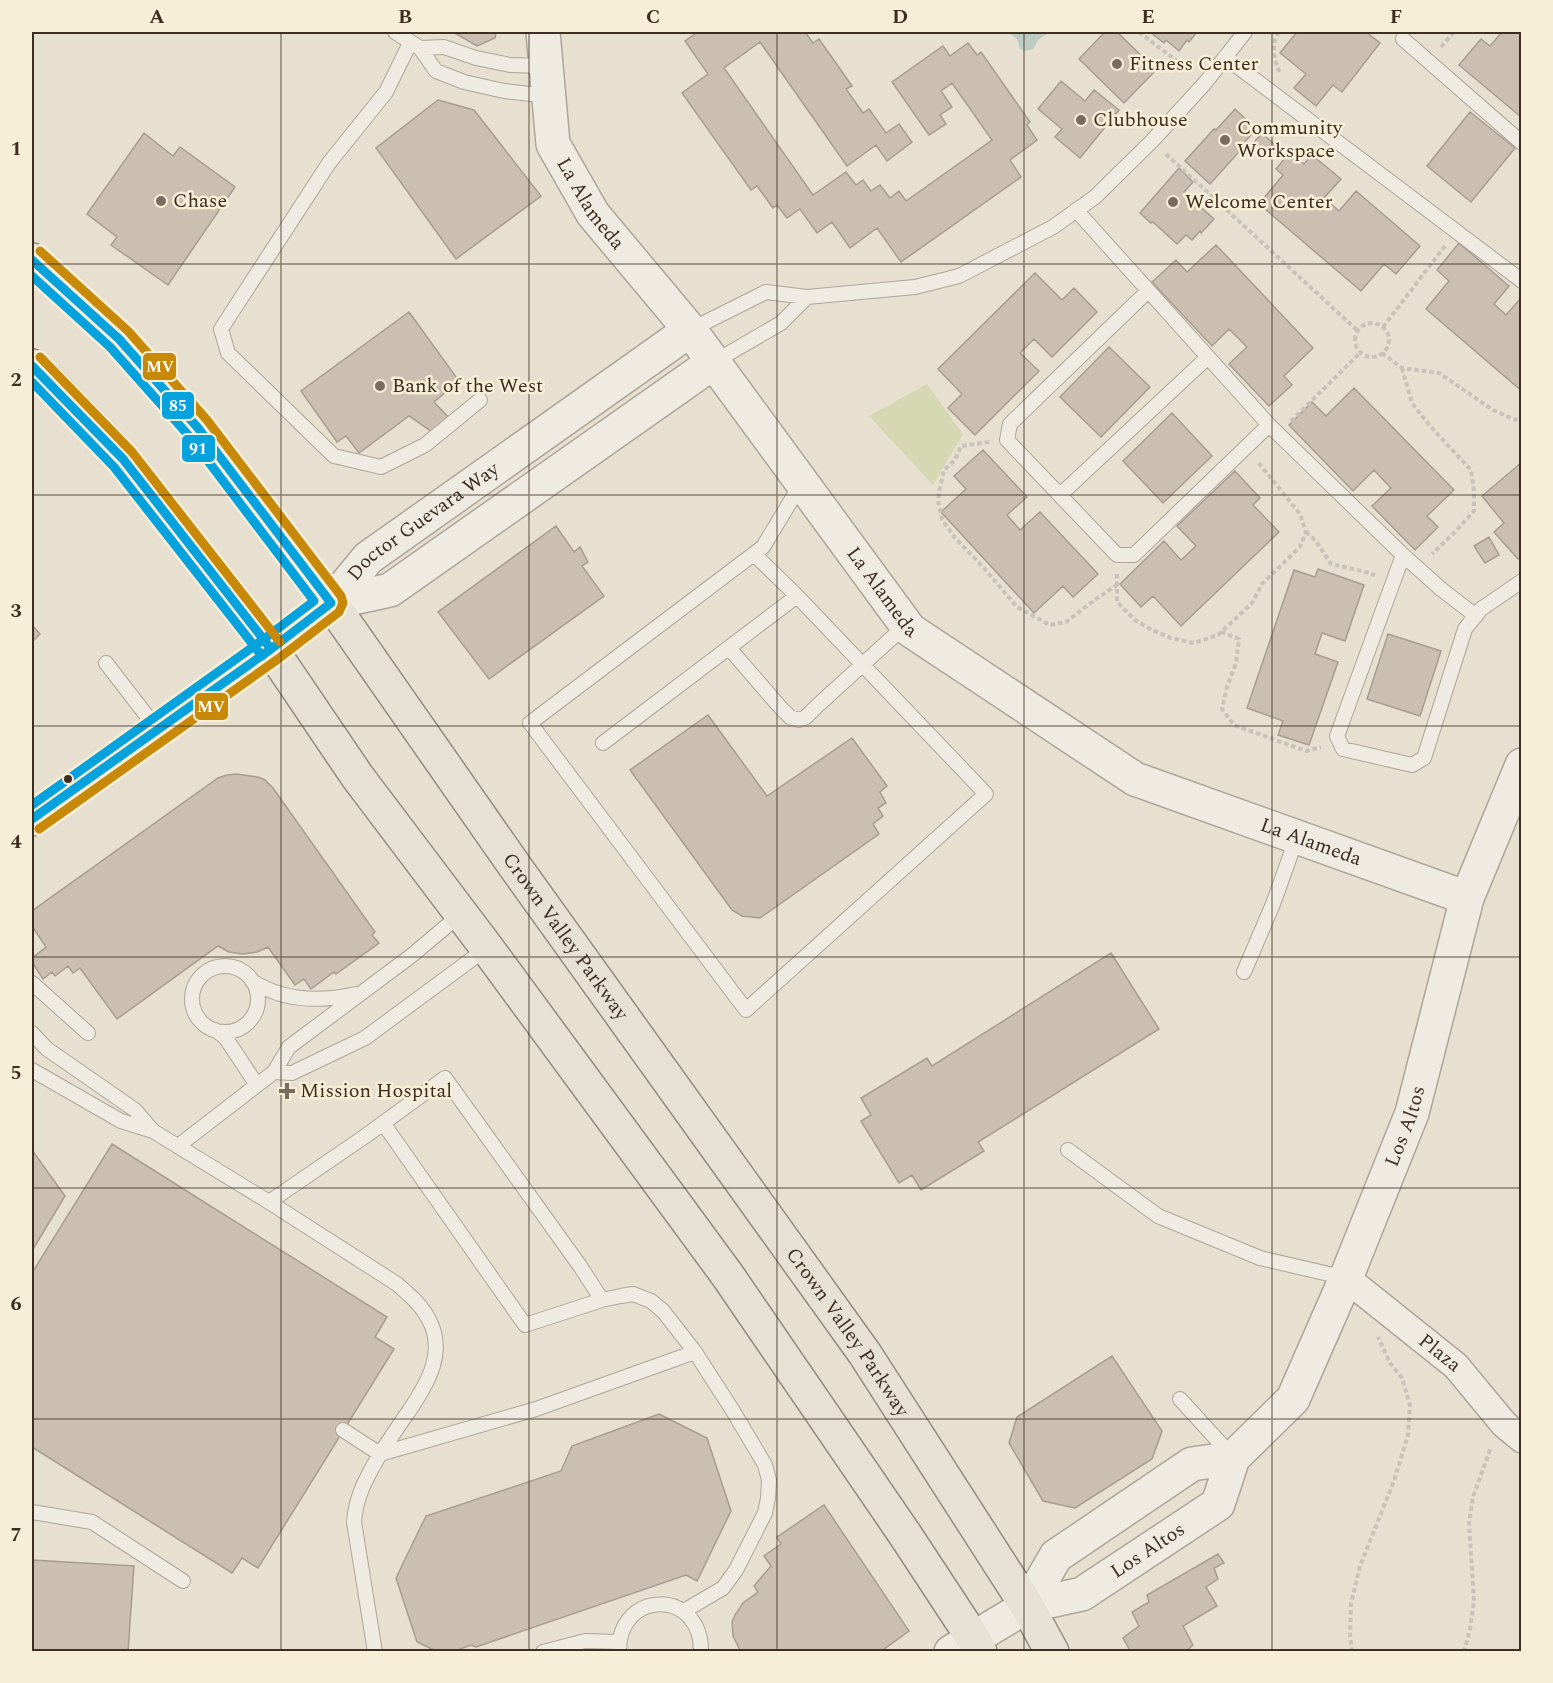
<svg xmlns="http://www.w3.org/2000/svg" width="1553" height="1683" font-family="Spectral,serif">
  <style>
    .green { fill: #d6d7b3 }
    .water { fill: #bcccc2 }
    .building { fill: #cbbfb2; stroke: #a89c90; stroke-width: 1.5 }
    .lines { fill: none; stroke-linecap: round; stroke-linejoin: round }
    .service-casing { stroke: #ada599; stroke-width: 16 }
    .minor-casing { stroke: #ada599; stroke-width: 30 }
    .tertiary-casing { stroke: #ada599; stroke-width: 36 }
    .secondary-casing { stroke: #9c958a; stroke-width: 36 }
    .primary-casing { stroke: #928b80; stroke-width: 36 }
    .path { stroke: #c8c2b9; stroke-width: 4; stroke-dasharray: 4.5 3; stroke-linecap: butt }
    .service { stroke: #efebe3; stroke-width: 14 }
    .minor { stroke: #efebe3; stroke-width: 27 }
    .tertiary { stroke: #efebe3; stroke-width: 33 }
    .secondary { stroke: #efebe3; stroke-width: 33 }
    .primary { stroke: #e6e1d4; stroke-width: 33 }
    .bus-1-casing { stroke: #f7eed8; stroke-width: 14 }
    .bus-2-casing { stroke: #f7eed8; stroke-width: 14 }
    .bus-3-casing { stroke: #f7eed8; stroke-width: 14 }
    .bus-1 { stroke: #06a2dd; stroke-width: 9 }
    .bus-2 { stroke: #06a2dd; stroke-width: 9 }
    .bus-3 { stroke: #c88808; stroke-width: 9 }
    .grid { fill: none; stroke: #3d2e20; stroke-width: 1.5; stroke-opacity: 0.55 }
    .poi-dot { fill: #786c5e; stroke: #f7eed8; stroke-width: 2 }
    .bus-dot { fill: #3d2e20; stroke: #f7eed8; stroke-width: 2 }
    .labels { text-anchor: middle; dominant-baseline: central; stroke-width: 5; stroke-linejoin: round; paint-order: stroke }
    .poi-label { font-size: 20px; fill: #3d2e20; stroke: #f7eed8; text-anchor: start }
    .street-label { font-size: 20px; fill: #3d2e20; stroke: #f7eed8 }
    .line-badge { stroke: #f7eed8; stroke-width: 2 }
    .badge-label { font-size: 16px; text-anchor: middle; font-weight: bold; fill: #fff }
    .neatline { fill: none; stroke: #3d2e20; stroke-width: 2 }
    .grid-label { font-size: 20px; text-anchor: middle; font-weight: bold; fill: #3d2e20 }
  </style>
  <rect width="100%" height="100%" fill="#e7e0d1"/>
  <path class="green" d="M927,384l36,50 -30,51 -64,-69z"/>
  <path class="water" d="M1011,32h39l-11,7 -6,10 -7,2 -6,-2 -3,-10 -6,-5z"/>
  <path class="building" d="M453,32h43l-1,6 -18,8z
    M698,32h107l8,11 6,-4 33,47 -6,3 17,24 6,-4 17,24 13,-9 13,18 -25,19 -11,-16 -29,21 -87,-124 -36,26 89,127 33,-23 10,13 7,-5 8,11 9,-6 10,13 9,-7 7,10 86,-61 -40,-57 -11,8 11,16 -12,8 6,9 -17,11 -37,-53 51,-36 7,10 18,-13 9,12 4,-3 49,70 -3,3 10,15 -27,20 11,17 -120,85 -24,-34 -27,20 -18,-26 -15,11 -17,-24 -13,9 -10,-13 -4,3 -16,-22 -6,4 -69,-97 26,-19 -23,-33z
    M1105,32h12l39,38 -32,33 -45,-44z
    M1150,32h47l-8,10 -2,-2 -8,11 -13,-11 -2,3z
    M1297,32h69l14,11 -38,49 -9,-7 -17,21 -22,-18 12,-14 -26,-21z
    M1502,32h20l-1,85 -62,-52 22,-26 9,7z
    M1061,81l24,20 9,-11 25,20 -39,48 -25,-21 7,-8 -24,-20z
    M438,100l36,10 67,86 -85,63 -80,-111z
    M1235,109l21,20 -18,21 1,2 -29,32 -25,-23 29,-32 2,1z
    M1470,112l45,36 -44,54 -44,-36z
    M144,133l29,23 7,-9 55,40 -67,98 -57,-40 6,-8 -30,-23z
    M1262,133l13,12 -14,14 -12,-11z
    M1290,152l14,12 8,-9 29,24 -17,19 15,13 17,-20 64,55 -24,28 -12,-10 -23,27 -102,-87 24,-29 -7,-6z
    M1179,168l14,14 -9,10 30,27 -13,14 -1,-2 -8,9 -6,-5 -9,9 -24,-22 -2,1 -11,-10z
    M1459,243l50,43 -15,18 12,11 16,-18v94l-96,-82 23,-28 -12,-11z
    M1216,245l97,103 -29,28 8,9 -23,21 -40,-42 18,-17 -18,-18 -17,17 -60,-64 24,-22 11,12z
    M1035,273l27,27 12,-12 23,24 -45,45 -18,-18 -14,14 19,18 -64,64 -27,-27 14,-14 -24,-25z
    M409,312l50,69 -25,21 18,19 -17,13 -26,-18 -50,37 -13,-17 -9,6 -36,-51z
    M1109,347l41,40 -49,50 -41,-40z
    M1354,388l100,102 -27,26 11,11 -23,23 -43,-44 19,-18 -17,-18 -21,21 -64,-66 23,-23 14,14z
    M1172,413l40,43 -49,47 -40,-42z
    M983,450l44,47 -20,18 13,15 20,-18 58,62 -25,23 -10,-11 -29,27 -93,-101 25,-23 -12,-13z
    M1522,462v94l-4,3 -24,-27 10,-9 -22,-27z
    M1235,471l25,27 -7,7 26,27 -98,94 -28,-30 -12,11 -21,-23 44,-43 17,19 15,-14 -19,-20z
    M556,526l18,26 6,-5 8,15 -6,4 22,30 -115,83 -51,-67z
    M1489,537l10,18 -14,8 -11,-17z
    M1318,569l46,16 -19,56 -23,-8 -7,21 23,8 -29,83 -31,-10 5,-14 -36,-13 47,-138 21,7z
    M32,625l8,9 -8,8z
    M1388,634l53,17 -21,65 -53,-17z
    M708,715l59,81 85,-58 35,48 -7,6 6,11 -8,5 5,8 -10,8 6,10 -119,84 -18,-2 -10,-6 -102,-140z
    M236,774l22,3 7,3 8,8 102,144 -3,3 7,8 -43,31 -2,-2 -23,17 -7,-10 -9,6 -27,-38 -11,5 -14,2 -14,-2 -11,-6 -101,73 -37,-51 -7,5 -5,-7 -13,10 -3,-4 -9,7 -11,-17v-4l14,-11 -14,-21v-15l186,-133 9,-3z
    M1111,953l48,76 -181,113 6,9 -63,39 -9,-15 -13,8 -38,-62 10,-6 -10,-17 66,-40 5,8z
    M112,1144l275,173 -12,20 19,12 -136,219 -16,-10 -10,15 -200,-126v-174z
    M32,1150l33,46 -33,55z
    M1112,1356l50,75 -10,28 -77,49 -32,-7 -34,-58 8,-26z
    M659,1414l48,24 24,73 -34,70 -11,-6 -210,72 -5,-2 -19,7h-14l-21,-10 -21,-64 30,-62 135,-45 11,-25z
    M824,1505l85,126 -29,21h-139l-8,-16 -1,-14 3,-7 8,-12 15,-11 -4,-6 17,-20 -7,-10 17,-12 -4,-7z
    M1218,1554l6,9 -10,5 4,11 -12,8 11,19 -34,20 10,19 -8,7h-54l-8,-14 16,-12 -7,-14 17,-10 -2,-7z
    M32,1560l102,6 -6,86h-96z"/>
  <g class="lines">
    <g class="service-casing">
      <path id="service" d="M395,32l25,16 16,23 28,11 40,9 45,5
        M1403,39l119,104
        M410,43l-24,49 -57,71 -108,166 7,24 106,103 47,11 44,-22 55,-45
        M420,48l24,-1 32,11 34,7 36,1
        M1225,57l297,224
        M1076,210l193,215 134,130 38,34 35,27
        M1148,291l-138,133 -3,16 110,115h17l135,-130
        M690,330l76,-38 41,5 108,-10 44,-11 94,-49 42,-30 57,-56 53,-58 40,-51
        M714,362l67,-39 26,-26
        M1060,495l148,-138
        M754,554l43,42
        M1403,555l-66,181 6,13 69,16 12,-7 41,-129 16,-20 41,-28
        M729,648l51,59 10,10 9,3 7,-3 11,-11 89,-81
        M106,663l51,66
        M603,743l194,-147 189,198 -240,216 -216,-287 233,-176 38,-63
        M192 999a33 33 0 1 1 66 0a33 33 0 1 1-66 0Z
        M1244,972l29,-68 24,-67
        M252,981c31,20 69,21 104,13
        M32,983l56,50
        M215,1030l10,7 32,48
        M32,1033l15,16 88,61 18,21
        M32,1070l89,51 32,10 116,71 128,82c11,10 24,20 31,34 19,33 0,65 -19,93 -10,14 -19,28 -29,43l156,-45 159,-57
        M274,1072l18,1 73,-35 122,-90
        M383,1123l142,202 77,-25 19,-4 12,-2 18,7 12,10 32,41 38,59 32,54 4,15 -1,18 -3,15 -29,57 -13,18 -39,23
        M178,1146l96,-74 15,-25 122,-91 50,-42
        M1068,1150l90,66 102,42 86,20
        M269,1202l95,-65 81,-59 135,188 22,34
        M1180,1399l51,56
        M343,1430l37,24c-13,23 -24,41 -26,68l21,130
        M32,1512l60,10 91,59
        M543,1652l42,-11 34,1
        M619,1652c-1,-63 83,-64 82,0"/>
    </g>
    <g class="minor-casing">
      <g id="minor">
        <path id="s1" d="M1346,1278l110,88 48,58 18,15"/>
      </g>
    </g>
    <g class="tertiary-casing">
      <g id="tertiary">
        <path id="s2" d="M543,32l10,112 40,70 97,116 220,300 225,149 332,119"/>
        <path d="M331,603l59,-13 324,-228"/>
        <path id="s3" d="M331,603l37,-45 322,-228"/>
        <path d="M1027,1606l29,-50 136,-92 41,-6"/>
        <path id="s4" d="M951,1652l76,-46 55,-12 136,-90 15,-46 60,-59 53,-121 66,-165 55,-215 55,-133"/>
      </g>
    </g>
    <g class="secondary-casing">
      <path id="secondary" d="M32,819l239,-170 60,-46"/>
    </g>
    <g class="primary-casing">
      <g id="primary">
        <path id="s5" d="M32,260l87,79 79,89 133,175 183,262 351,489 162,252 25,46"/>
        <path d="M32,366l15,14 76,79 148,190 86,127 130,172 241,328 178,260 67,102 7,14"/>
      </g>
    </g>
    <path class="path" d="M1139,32l52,40
      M1279,32c-9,12 -5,28 1,41
      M1441,47l13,-15
      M1166,154l192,177
      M1355 340a17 17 0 1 1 34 0a17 17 0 1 1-34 0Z
      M1383,327l62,-81
      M1382,353l20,15 37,5 54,37 20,9 9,2
      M1402,368l10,35 18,23 41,44 3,21v20l-20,22 -22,21
      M1291,421l70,-69
      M989,442l-28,4 -6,14 -11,10 -4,18 -2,13 4,18 13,19 29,30 33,39 33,18 16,-3 30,-23 21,-14
      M1306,532l10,9 15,23 31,7 13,4
      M1117,574v28l18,18 17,10 19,8 23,5 24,-8 34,-32 10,-19 38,-37 6,-15 -6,-18 -43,-53
      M1221,632l18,7 -3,24 -9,24 -5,22 12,16 72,26 15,-4
      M1352,1652l-2,-18 1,-30 9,-38 34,-85 14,-46 2,-30 -8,-27 -12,-15 -12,-26
      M1464,1652l6,-23 4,-28 -5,-78 4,-26 18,-50"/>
    <use href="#service" class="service"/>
    <use href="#minor" class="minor"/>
    <use href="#tertiary" class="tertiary"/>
    <use href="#secondary" class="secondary"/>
    <use href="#primary" class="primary"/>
    <g class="bus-1-casing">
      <path id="bus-1" d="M32,260l87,79 79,89 133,175 -60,46 -239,170
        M32,366l91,93 148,190"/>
    </g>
    <g class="bus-2-casing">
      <path id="bus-2" d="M32,276l78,71 79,89 125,165 -50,38 -232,166
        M32,382l82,85 148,189"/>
    </g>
    <g class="bus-3-casing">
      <path id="bus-3" d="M40,357l92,95 148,190
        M39,829l239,-170 61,-47 4,-9 -2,-7 -134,-176 -79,-89 -88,-80"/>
    </g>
    <use href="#bus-1" class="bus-1"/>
    <use href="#bus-2" class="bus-2"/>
    <use href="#bus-3" class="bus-3"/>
  </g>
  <path class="grid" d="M281,32v1620M529,32v1620M777,32v1620M1024,32v1620M1272,32v1620M32,264h1490M32,495h1490M32,726h1490M32,957h1490M32,1188h1490M32,1419h1490"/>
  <g class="poi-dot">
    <circle cx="1117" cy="64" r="6"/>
    <circle cx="1081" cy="120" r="6"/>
    <circle cx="1225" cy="140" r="6"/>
    <circle cx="161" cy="201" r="6"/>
    <circle cx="1173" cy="202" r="6"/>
    <circle cx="380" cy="386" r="6"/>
    <path d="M284 1082h6v6h6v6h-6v6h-6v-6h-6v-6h6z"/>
  </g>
  <circle class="bus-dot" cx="68" cy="779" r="5"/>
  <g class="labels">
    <g class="poi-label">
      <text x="1129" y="64">Fitness Center</text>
      <text x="1093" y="120">Clubhouse</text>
      <text x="1237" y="128">Community<tspan x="1237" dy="23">Workspace</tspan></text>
      <text x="173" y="201">Chase</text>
      <text x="1185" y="202">Welcome Center</text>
      <text x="392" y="386">Bank of the West</text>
      <text x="300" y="1091">Mission Hospital</text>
    </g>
    <g class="street-label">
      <text stroke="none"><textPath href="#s2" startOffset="183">La Alameda</textPath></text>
      <text stroke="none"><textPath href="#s3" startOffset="124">Doctor Guevara Way</textPath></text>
      <text stroke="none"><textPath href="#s2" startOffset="669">La Alameda</textPath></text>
      <text stroke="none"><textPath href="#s2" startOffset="1173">La Alameda</textPath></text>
      <text stroke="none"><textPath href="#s5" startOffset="864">Crown Valley Parkway</textPath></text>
      <text stroke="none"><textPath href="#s4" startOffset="736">Los Altos</textPath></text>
      <text stroke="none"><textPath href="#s5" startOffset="1350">Crown Valley Parkway</textPath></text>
      <text stroke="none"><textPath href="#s1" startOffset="120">Plaza</textPath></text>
      <text stroke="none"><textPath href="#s4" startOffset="224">Los Altos</textPath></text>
    </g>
  </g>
  <g class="line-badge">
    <rect x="142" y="352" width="35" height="29" rx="6" fill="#c88808"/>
    <rect x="161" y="391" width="34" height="29" rx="6" fill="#06a2dd"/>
    <rect x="181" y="434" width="35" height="29" rx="6" fill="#06a2dd"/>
    <rect x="194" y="692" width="35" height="29" rx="6" fill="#c88808"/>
  </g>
  <g class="badge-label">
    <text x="160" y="372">MV</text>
    <text x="178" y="411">85</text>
    <text x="198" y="454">91</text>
    <text x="211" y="712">MV</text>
  </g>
  <rect width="1553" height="1683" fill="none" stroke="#f7eed8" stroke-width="66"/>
  <rect x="33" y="33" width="1487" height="1617" class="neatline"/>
  <g class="grid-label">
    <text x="157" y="23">A</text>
    <text x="405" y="23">B</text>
    <text x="653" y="23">C</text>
    <text x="900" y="23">D</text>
    <text x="1148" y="23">E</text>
    <text x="1396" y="23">F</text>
    <text x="16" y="155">1</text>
    <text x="16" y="386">2</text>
    <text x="16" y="617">3</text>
    <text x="16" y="848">4</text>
    <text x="16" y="1079">5</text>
    <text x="16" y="1310">6</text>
    <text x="16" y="1541">7</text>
  </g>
</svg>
